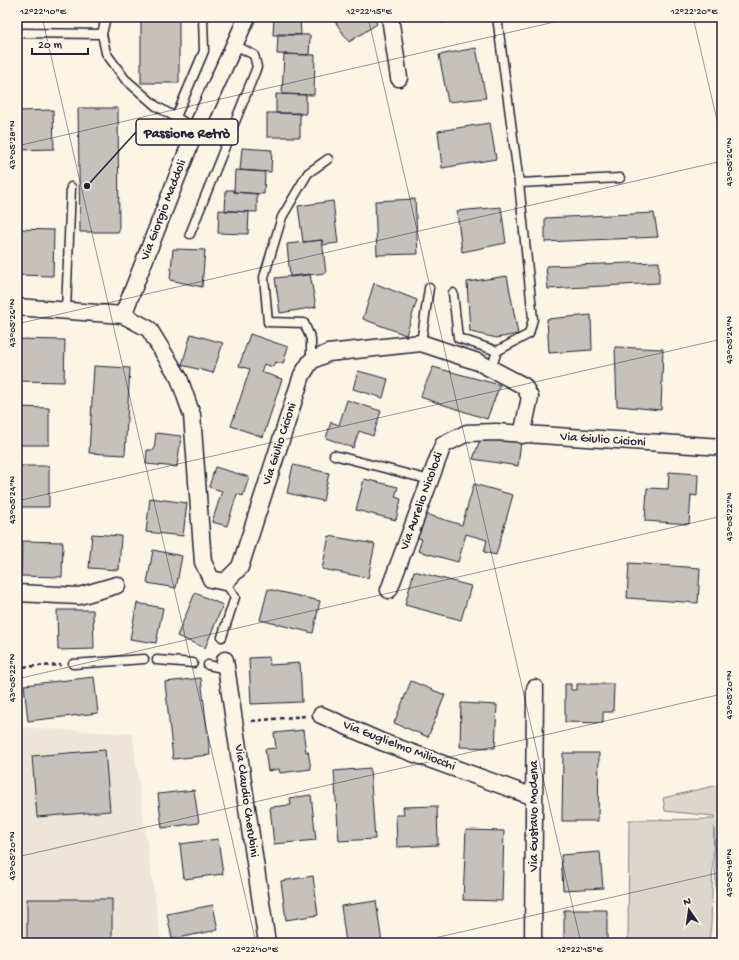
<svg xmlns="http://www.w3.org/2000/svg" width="739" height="960" font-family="'Gochi Hand',sans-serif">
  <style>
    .built { fill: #ece5d8 }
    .green { fill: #dcd6cc; stroke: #7f7c84 }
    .building { fill: #c6c1bb; stroke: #22223b }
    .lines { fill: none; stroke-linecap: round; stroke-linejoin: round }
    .service-casing { stroke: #22223b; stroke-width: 11 }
    .minor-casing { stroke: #22223b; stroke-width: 19 }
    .path { stroke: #22223b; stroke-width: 2.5; stroke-dasharray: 4 3; stroke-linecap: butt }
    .service { stroke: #fcf5e5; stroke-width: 8 }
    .minor { stroke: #fcf5e5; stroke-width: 16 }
    .ticks { fill: none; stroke: #22223b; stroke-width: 1; stroke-opacity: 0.45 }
    .labels { text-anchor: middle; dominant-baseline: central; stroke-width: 3.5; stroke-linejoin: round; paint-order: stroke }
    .street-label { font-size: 13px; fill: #22223b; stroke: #fcf5e5 }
    .leader { fill: none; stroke: #22223b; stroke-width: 1.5 }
    .callout-dot { fill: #22223b; stroke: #fcf5e5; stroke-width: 1.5 }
    .callout { fill: #fcf5e5; stroke: #22223b; stroke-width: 1.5 }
    .callout-label { font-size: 14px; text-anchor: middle; font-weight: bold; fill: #22223b }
    .neatline { fill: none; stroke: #22223b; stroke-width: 1.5 }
    .ticks-label { font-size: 10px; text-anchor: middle; fill: #22223b }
  </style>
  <rect width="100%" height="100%" fill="#fcf5e5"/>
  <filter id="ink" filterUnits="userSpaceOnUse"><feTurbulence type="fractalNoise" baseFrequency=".025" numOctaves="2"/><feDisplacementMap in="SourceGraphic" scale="8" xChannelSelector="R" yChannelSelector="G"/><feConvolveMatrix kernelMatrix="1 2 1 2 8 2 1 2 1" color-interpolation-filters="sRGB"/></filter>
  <g filter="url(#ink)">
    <path class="built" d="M17,727l115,7 29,209h-144z"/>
    <path class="green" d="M722,784v105l-6,1 -2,-63 -3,98 -2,16 1,2h-82l1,-123 85,-1v-3l-49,-5 -2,-13z"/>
    <path class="building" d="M141,17h38v66h-38z
      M274,17h26l1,18h-28z
      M332,17h42l3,7 -28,18z
      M440,17h17l-15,6z
      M278,34l32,1 -1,20 -32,-1z
      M476,48l10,50 -38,4 -9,-47z
      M284,54l31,1 -1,40 -32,-1z
      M276,94l30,1v19l-30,-1z
      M78,108h40l1,124h-39z
      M53,110l1,39 -37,1v-39z
      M267,113h33v24h-33z
      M490,123l6,36 -54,9 -4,-37z
      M242,148l30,2 -1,22 -31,-2z
      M235,170l30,2 -1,22 -30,-2z
      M226,190h8v2l23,2v18l-32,-1z
      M415,199l3,55 -41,1 -2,-54z
      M333,201l5,42 -16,2v-5l-19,2 -5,-36z
      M501,207l5,36 -44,9 -5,-41z
      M219,210l30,2 -1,22 -30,-1z
      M654,213l4,24 -113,5v-24z
      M17,229l37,1 -1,46 -36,-1z
      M322,240l4,33 -36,4 -3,-33z
      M173,249l32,1 -3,37 -32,-7z
      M659,262v21l-111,6 -2,-23z
      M310,274l6,33 -36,6 -5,-35z
      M507,276l11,58 -21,4 -27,-6 -3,-50z
      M374,283l43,17 -11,35 -43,-16z
      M591,315l1,35 -43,3 -2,-34z
      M191,334l32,9 -10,30 -31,-8z
      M250,334l38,13 -5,17 -8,-2 -2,5 -9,-3 -3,8 21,7 -19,58 -32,-11 19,-57 -11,-3z
      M17,339l48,1 -1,42 -47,-1z
      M615,347l48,2 -2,61 -44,-4z
      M94,366l36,2 -5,87 -36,-2z
      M433,367l67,18 -13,34 -67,-22z
      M358,371l30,8 -5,19 -30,-9z
      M347,400l34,11 -8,25 -14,-5 -6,17 -27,-10 5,-16 8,3z
      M17,407l32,1v37h-32z
      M156,433l25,3 -4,31 -31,-3 1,-14h7z
      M481,437l40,4 -3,25 -45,-7z
      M293,465l36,8 -6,28 -36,-8z
      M17,466h32v41h-32z
      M215,467l34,10 -6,19 -6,-2 -10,32 -15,-4 10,-31 -13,-4z
      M669,472l29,2 -1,22 -6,-1 -2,29 -44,-3 2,-33 21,1z
      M364,479l34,8 -3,10 6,2 -5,21 -40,-10z
      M474,484l39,11 -17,60 -12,-3 3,-12 -21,-6 -8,28 -40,-11 4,-12 -7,-2 7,-24 40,12z
      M150,498l37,5 -4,33 -37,-4z
      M92,534l29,2 -2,34 -30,-2z
      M329,536l46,8 -7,34 -46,-9z
      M22,541l41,1 -1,35 -41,-1z
      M153,550l29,6 -6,32 -29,-5z
      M629,563l71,5 -2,35 -71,-5z
      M414,571l57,15 -10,34 -56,-15z
      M268,589l52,12 -7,32 -53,-13z
      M195,593l28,12 -18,43 -28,-12z
      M137,603l26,5 -7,35 -26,-4z
      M57,610h36l1,39 -36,1z
      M269,657l1,8 30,-2 2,39 -51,2 -2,-46z
      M94,677l4,36 -70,8 -4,-36z
      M201,678l9,77 -37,4 -8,-77z
      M411,681l34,14 -17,42 -34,-14z
      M565,684h6v6h6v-6h37l-1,28h-10v11l-38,-1z
      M461,703l36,2 -2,43 -35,-1z
      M303,730l3,22 2,-1 3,18 -31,4 -1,-4 -11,2 -3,-22 11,-1 -2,-15z
      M105,750l5,61 -73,6 -5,-61z
      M563,753h36l-1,68h-36z
      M370,768l5,71 -36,2 -5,-70z
      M194,790l5,33 -37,5 -4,-34z
      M311,795l5,45 -42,4 -4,-37 21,-2 -1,-7z
      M437,806l1,39 -41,2 -1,-32h8l-1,-8z
      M466,830l38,1 -2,70 -39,-1z
      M218,839l5,35 -39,5 -4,-35z
      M600,852l3,36 -40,2 -2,-35z
      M313,876l5,39 -32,5 -5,-39z
      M27,899h85v44h-85z
      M376,901l6,42h-36l-5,-37z
      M213,905l5,25 -46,9 -5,-25z
      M564,910h43v33h-43z"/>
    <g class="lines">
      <g class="service-casing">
        <path id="service" d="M497,17l22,166
          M17,33l85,1 4,19 19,26 31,27 40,23
          M102,34l4,-17
          M176,117l28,-66 -1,-34
          M190,234l67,-167 -3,-12 -19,-10
          M453,293l5,45 39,13
          M66,311l5,-124
          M421,343l8,-55
          M311,361v-22l-7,-16 -36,-1 -4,-45 18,-60 26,-44 20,-14
          M491,369l6,-18 32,-17 4,-15 -14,-136 101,-5
          M334,455l96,25
          M222,637l13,-40 -10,-15
          M157,660l36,3
          M73,664l71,-5
          M208,665l19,4"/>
      </g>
      <g class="minor-casing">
        <path id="minor" d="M390,17l9,61
          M17,307l106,8 26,14 30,49 13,37 11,147 8,17 14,3 15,-15 62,-192 9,-14 17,-8 93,-10 57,19 46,24 6,11 -8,38
          M123,315l73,-186 51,-112
          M389,590l54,-145 24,-12 29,-1 226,15
          M17,593l62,3 38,-11
          M225,660l42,283
          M321,715l61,27 152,55
          M533,943l2,-255"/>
      </g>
      <path class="path" d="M17,667l44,-2
        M252,721l53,-5"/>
      <use href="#service" class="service"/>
      <use href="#minor" class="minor"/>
    </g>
  </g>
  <path class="ticks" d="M42,17l214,926M368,17l213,926M693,17l29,125M17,146l559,-129M17,324l705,-163M17,501l705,-162M17,679l705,-163M17,857l705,-163M413,943l309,-71"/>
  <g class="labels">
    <g class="street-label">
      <text transform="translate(164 210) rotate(-69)">Via Giorgio Maddoli</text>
      <text transform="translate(603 440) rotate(4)">Via Giulio Cicioni</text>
      <text transform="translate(280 444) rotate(-72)">Via Giulio Cicioni</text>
      <text transform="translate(422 501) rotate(-70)">Via Aurelio Nicolodi</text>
      <text transform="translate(399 746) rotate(21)">Via Guglielmo Miliocchi</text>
      <text transform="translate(246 801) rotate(82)">Via Claudio Cherubini</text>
      <text transform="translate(534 816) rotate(-90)">Via Gustavo Modena</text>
    </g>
  </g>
  <path class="leader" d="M87 186L136 132"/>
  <circle class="callout-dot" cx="87" cy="186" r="4"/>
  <rect class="callout" x="136" y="119" width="102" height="26" rx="4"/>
  <g class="callout-label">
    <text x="187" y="137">Passione Retrò</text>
  </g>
  <rect width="739" height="960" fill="none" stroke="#fcf5e5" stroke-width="44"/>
  <g transform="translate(689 910) rotate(347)" stroke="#fcf5e5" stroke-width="3" paint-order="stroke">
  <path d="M0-3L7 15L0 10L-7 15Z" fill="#22223b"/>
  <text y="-6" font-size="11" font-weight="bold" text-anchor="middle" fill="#22223b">N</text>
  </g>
  <path d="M32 48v6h56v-6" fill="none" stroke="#22223b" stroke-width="2"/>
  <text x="38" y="48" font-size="12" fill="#22223b" stroke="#fcf5e5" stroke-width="3" paint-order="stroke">20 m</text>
  <rect x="22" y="22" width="695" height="916" class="neatline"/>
  <g class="ticks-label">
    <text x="43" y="14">12°22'10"E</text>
    <text x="369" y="14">12°22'15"E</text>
    <text x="694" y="14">12°22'20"E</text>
    <text transform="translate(11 145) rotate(-90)" y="4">43°05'28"N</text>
    <text transform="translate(728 162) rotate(-90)" y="4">43°05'26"N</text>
    <text transform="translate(11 323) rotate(-90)" y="4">43°05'26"N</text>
    <text transform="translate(728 340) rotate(-90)" y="4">43°05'24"N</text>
    <text transform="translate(11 500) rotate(-90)" y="4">43°05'24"N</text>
    <text transform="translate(728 517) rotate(-90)" y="4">43°05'22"N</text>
    <text transform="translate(11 678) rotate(-90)" y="4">43°05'22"N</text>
    <text transform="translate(728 695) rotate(-90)" y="4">43°05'20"N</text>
    <text transform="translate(11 856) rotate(-90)" y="4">43°05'20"N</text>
    <text transform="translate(728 873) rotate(-90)" y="4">43°05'18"N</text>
    <text x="255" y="952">12°22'10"E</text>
    <text x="580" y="952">12°22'15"E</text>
  </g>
</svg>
